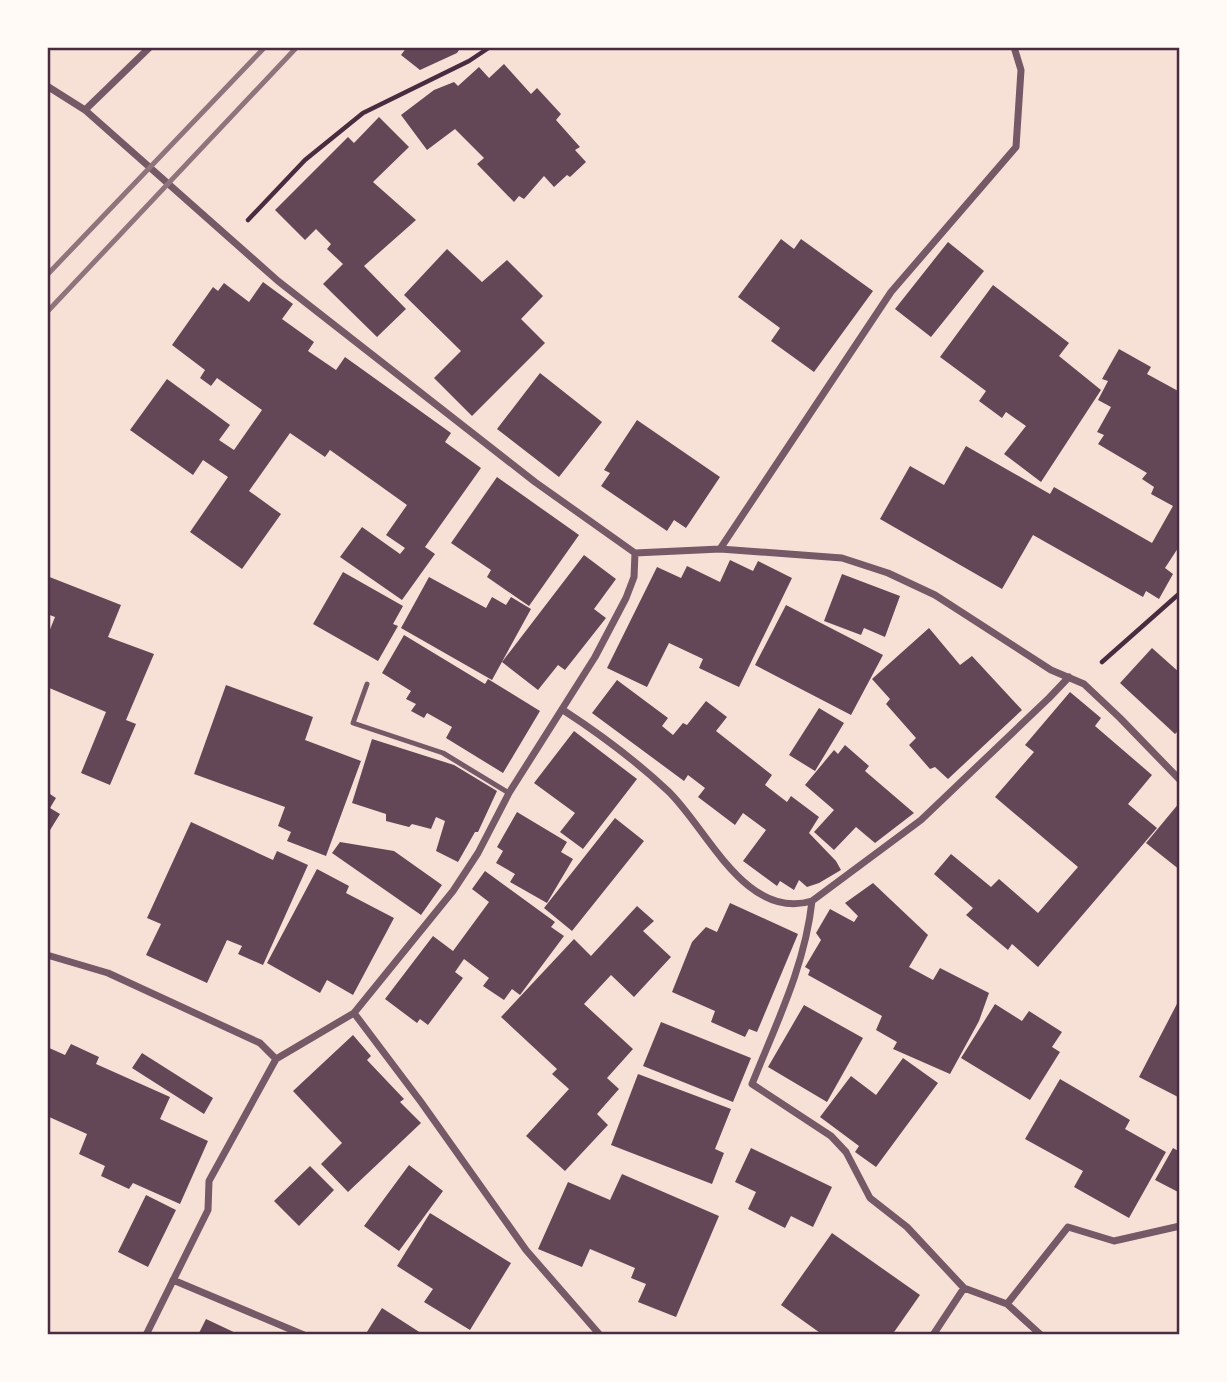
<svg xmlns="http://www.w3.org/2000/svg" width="1227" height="1382" font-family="'Zilla Slab',serif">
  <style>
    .building { fill: #644757 }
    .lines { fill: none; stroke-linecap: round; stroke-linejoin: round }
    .path { stroke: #4a2c40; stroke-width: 4.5 }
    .service { stroke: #755966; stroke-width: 5 }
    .minor { stroke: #755966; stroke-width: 7 }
    .rail { stroke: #8f747c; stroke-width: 5 }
    .neatline { fill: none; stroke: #4a2c40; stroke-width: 2.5 }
  </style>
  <rect width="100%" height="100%" fill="#f7e1d7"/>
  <path class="building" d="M407,47h54l-4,6 -37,17 -19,-15z
    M504,64l27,30 6,-6 24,26 -5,6 24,27 -5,3 11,12 -16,15 -3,-2 -13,12 -10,-11 -20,23 -5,-3 -5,6 -37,-38 7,-6 -29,-29 -28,21 -26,-35 33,-25 20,-8 4,4 21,-19 10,11z
    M379,117l30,30 -36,35 43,38 -52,46 42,43 -29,28 -54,-53 20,-20 -16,-15 4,-5 -15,-15 -11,11 -30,-30 73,-73 6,6z
    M781,239l13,10 7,-10 72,52 -59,81 -43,-31 9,-13 -42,-31z
    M948,242l36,29 -53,66 -36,-28z
    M447,249l35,33 25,-22 36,36 -22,23 24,24 -73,73 -38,-38 27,-27 -57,-56z
    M263,282l30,22 -11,15 32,23 -6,9 28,19 9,-13 106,76 -6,9 36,26 -56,79 10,7 -33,46 -62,-43 22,-30 38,27 5,-6 -19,-13 21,-30 -77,-55 -5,7 -35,-24 -41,58 32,23 -39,55 -52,-37 38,-55 -25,-17 -10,15 -63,-45 37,-51 63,46 -11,15 15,10 28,-40 -45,-32 -6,8 -11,-8 5,-8 -33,-25 41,-58 5,4 6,-8 25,19z
    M993,285l76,58 -10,13 42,34 -60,92 -37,-28 22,-28 -20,-14 -4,6 -23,-17 7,-10 -46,-34z
    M1119,349l32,18 -4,7 33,18v153l-15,23 8,6 -14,25 -13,-8 -3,6 -110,-62 -31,54 -122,-70 30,-53 34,19 22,-39 84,48 4,-7 98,56 21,-37 -22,-12 3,-7 -12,-8 5,-6 -49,-29 6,-9 -7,-3 14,-25 -13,-7 10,-19 -6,-2z
    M540,373l62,49 -43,55 -62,-48z
    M637,420l83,57 -34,51 -12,-8 -7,11 -66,-45 9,-13 -6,-3z
    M497,477l82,58 -50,71 -42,-29 4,-7 -40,-27z
    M584,555l32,24 -22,30 12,9 -41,52 -7,-5 -20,25 -36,-28z
    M730,560l23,11 5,-10 34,17 -53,109 -40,-19 4,-9 -34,-16 -22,44 -40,-19 50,-101 24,11 6,-12 33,16z
    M343,572l60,34 -10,18 5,2 -20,35 -65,-37z
    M842,574l58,22 -15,41 -21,-9 -3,7 -37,-14z
    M47,576l74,29 -13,32 46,17 -28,66 10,4 -26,61 -29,-12 25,-61 -59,-25v-50l8,-20 -8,-3z
    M429,577l57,31 6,-11 14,8 5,-8 20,12 -39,71 -91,-52z
    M786,605l97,50 -32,60 -96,-50z
    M929,628l31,37 12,-9 50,54 -74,69 -13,-12 -5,2 -21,-24 7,-7 -30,-34 4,-5 -18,-20z
    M404,635l81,49 3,-5 52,32 -37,62 -57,-35 6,-11 -25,-14 -3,5 -13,-7 5,-7 -10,-5 5,-8 -29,-18z
    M1152,648l28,25v56l-5,5 -55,-51z
    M617,680l51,38 -6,8 11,9 10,-12 4,2 19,-24 21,16 -11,14 56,44 -7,10 22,17 4,-6 28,21 -10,16 27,28 5,9 -22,13 -12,4 -8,-7 -5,10 -14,-9 -3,5 -34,-25 23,-31 -23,-17 -8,12 -37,-28 7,-9 -17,-13 -4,6 -92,-68z
    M226,685l87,32 -8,23 56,21 -35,95 -39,-15 4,-9 -13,-6 7,-19 -91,-33z
    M1070,692l31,26 -6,8 57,49 -24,29 29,24 -119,139 -26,-23 -4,6 -42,-35 7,-7 -39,-34 17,-20 40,33 8,-8 39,34 40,-46 -83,-70 39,-45 -9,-7z
    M819,708l25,15 -29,48 -26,-16z
    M574,731l63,48 -54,70 -23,-17 15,-19 -41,-30z
    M372,739l82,26 43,26 -19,41h-3l-17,30 -22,-11 9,-30 -9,-4 -5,12 -19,-5 -3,3 -23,-6v-7l-34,-11z
    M845,745l24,21 -4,5 49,42 -39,30 -19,-16 -22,23 -20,-18 20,-22 -29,-25 29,-35 4,4z
    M47,792l9,6 -6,10 10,6 -13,21z
    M1180,802v68l-34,-27z
    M517,812l50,30 -6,10 12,7 -26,44 -37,-21 5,-8 -19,-11 7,-12 -6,-4z
    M615,818l29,23 -72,90 -28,-23z
    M191,822l82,38 4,-9 31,14 -45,100 -25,-11 4,-8 -15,-6 -20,43 -61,-28 15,-31 -14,-6z
    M340,842l54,9 48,34 -21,30 -89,-62z
    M317,869l32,17 -3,7 48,25 -41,77 -26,-15 -7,13 -53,-30z
    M485,871l70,51 -4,5 13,9 -44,59 -8,-6 -8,11 -21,-14 6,-8 -25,-19 -9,13 8,6 -35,47 -8,-6 -3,4 -32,-24 48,-63 20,15 36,-49 -17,-13z
    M873,883l55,52 -19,32 24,13 7,-12 49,25 -10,28 -29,53 -57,-25 4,-7 -21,-12 6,-14 -74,-41 2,-5 -5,-3 16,-27 -5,-7 14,-24 24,13 4,-6 -13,-13z
    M730,903l68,31 -41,98 -8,-3 -4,8 -34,-15 4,-11 -43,-19 20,-50 14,-15 11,5z
    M637,906l17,15 -11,10 28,26 -37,40 -23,-22 -27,29 49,45 -26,29 12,11 -22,25 11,11 -43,46 -39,-35 43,-47 -17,-15 5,-5 -56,-52 73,-78 17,17z
    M1180,998v100l-41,-21z
    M995,1004l27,17 7,-10 33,21 -10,15 8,5 -30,48 -69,-42z
    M804,1005l59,33 -36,64 -59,-35z
    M661,1022l90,36 -18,44 -90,-36z
    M353,1035l18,21 -4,4 37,39 -4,3 21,21 -73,69 -27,-28 21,-21 -49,-52z
    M71,1044l28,13 -3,7 74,33 -10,22 48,22 -28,63 -47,-21 -4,6 -28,-13 4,-10 -26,-12 8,-20 -40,-18v-69l18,8z
    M142,1053l71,45 -9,16 -72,-46z
    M903,1058l35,25 -62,84 -21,-15 4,-6 -39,-29 31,-41 25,19z
    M638,1074l93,35 -16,40 9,4 -12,31 -101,-39z
    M1060,1079l70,41 -5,9 41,23 -37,66 -55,-31 9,-16 -58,-32z
    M751,1148l81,39 -19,40 -22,-11 -6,12 -37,-19 8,-17 -21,-10z
    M1173,1148l7,4v41l-25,-13z
    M409,1165l34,26 -44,60 -35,-25z
    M310,1166l24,24 -35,36 -25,-25z
    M622,1174l97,42 -43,101 -38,-15 8,-18 -15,-6 4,-10 -45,-19 -8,18 -44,-18 30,-67 42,18z
    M146,1195l30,15 -28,57 -30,-15z
    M430,1213l81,50 -41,67 -46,-28 9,-13 -36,-23z
    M832,1233l88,62 -28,40h-69l-42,-30z
    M382,1308l42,27h-59z
    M206,1319l34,16h-42z"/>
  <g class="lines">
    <path class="path" d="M248,220l57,-60 58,-47 106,-52 21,-14
      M1102,662l78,-69"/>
    <path class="service" d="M367,684l-14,39 90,30 66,40"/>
    <path class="minor" d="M47,86l38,24 193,171 257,201 100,71 85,-4 122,9 46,15 47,22 116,75 33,14 36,34 60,62
      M85,110l65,-63
      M720,549l171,-257 125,-145 5,-77 -7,-23
      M563,710c37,24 73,51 105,81 39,37 77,130 144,110l109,-81 128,-122 20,-21
      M812,901c-7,65 -36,123 -60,183l79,52 15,16 24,46 37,29 57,61
      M47,955l61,18 152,70 16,16
      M173,1280l131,55
      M1007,1304l61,-77 46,14 66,-15
      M146,1335l62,-125 1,-29 67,-122 78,-46
      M600,1335l-74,-85 -105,-148 -67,-89 99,-122 25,-38 31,-60 86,-136 31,-59 8,-21 1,-24
      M933,1335l31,-47 43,16 34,31"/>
    <path class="rail" d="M47,275l218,-228
      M47,312l250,-265"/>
  </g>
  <rect width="1227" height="1382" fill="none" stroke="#fffaf5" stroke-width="98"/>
  <rect x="49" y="49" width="1129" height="1284" class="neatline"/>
</svg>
